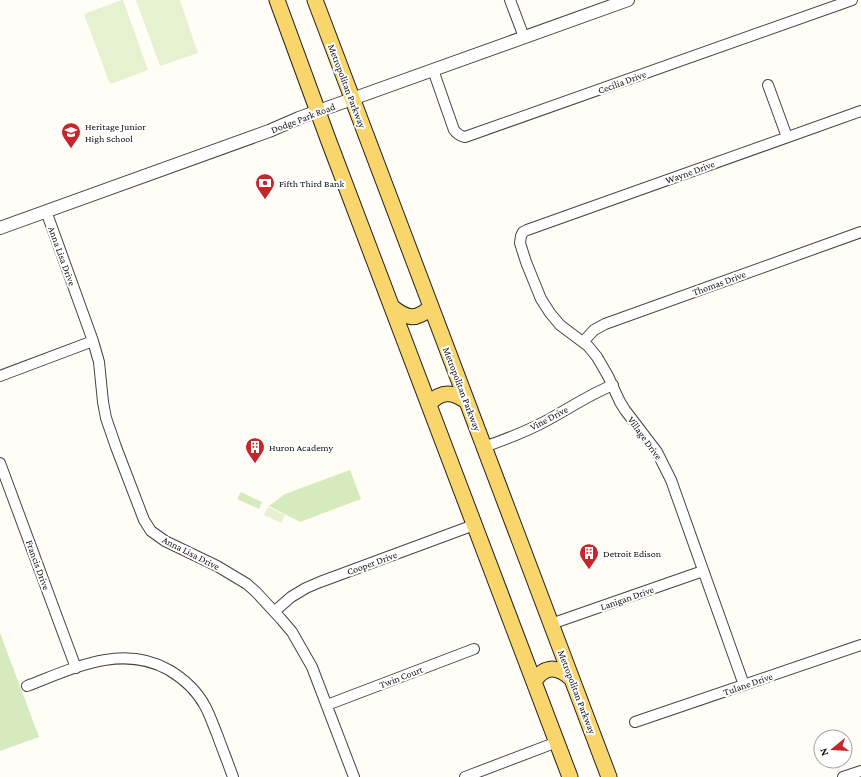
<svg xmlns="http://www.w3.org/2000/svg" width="861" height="777" font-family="'Crimson Pro',serif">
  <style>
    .green { fill: #d5ebbd }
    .pitch { fill: #e6f2cf }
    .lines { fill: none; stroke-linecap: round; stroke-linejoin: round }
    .minor-casing { stroke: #444; stroke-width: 12 }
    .tertiary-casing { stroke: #444; stroke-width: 14 }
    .primary-casing { stroke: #222; stroke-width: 17 }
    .minor { stroke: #fff; stroke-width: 10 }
    .tertiary { stroke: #fff; stroke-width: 12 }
    .primary { stroke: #f9d66b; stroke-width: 15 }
    .labels { text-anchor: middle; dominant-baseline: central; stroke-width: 4; stroke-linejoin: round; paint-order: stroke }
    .street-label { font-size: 10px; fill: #111; stroke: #fff }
    .poi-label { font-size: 10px; fill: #111; stroke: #fff; text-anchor: start }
  </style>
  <rect width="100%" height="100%" fill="#fffdf5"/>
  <path class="green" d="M350,470l11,29 -61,23 -31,-16 16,-12z
    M241,492l21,10 -3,7 -22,-10z
    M0,633l39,104 -39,14z"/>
  <path class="pitch" d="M122,0h1l25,70 -38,14 -26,-70z
    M136,0h44l18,53 -38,13z
    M268,507l17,8 -4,8 -17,-8z"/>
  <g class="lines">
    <g class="minor-casing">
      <path id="minor" d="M510,0l14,37
        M433,70l21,60c3,4 6,6 11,7l387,-137
        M768,85l19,52
        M46,211l47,130 6,21 4,40 3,16 10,29 28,73 7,11 14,10 52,25 30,18 9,8 25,27 11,13 20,35 42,110
        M583,342l11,-12 11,-6 256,-92
        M0,376l93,-35
        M484,447c20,-7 41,-15 60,-25 23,-12 44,-27 69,-37
        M0,463l76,205
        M275,611l16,-14 15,-9 14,-6 154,-57
        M551,624l152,-53
        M744,685l-73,-205 -14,-28 -32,-42 -5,-8 -12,-26 -11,-19 -9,-11 -28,-21 -10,-12 -9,-14 -15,-37 -6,-19 1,-7 2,-4 4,-2 334,-119
        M27,686c45,-17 94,-43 142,-16 15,9 28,21 36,36 5,9 8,19 12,28 5,14 11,29 16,43
        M327,705l147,-56
        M635,722l226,-77
        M465,777l92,-35
        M843,777l18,-6"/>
    </g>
    <g class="tertiary-casing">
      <path id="tertiary" d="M0,228l269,-97 30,-13 329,-118"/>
    </g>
    <g class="primary-casing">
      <path id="primary" d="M277,0l51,139 242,638
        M315,0l294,777
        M392,307c15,12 24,14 39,0
        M429,404c12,-13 23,-13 37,-3
        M534,682c10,-17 23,-16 37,-4"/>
    </g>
    <use href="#minor" class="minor"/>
    <use href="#tertiary" class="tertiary"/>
    <use href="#primary" class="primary"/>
  </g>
  <defs>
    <g id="school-pin" transform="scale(1)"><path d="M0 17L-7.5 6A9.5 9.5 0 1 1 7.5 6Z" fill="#c4262e" stroke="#fff"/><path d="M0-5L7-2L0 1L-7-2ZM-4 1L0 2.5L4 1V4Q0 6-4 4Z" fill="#fff"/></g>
    <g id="bank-pin" transform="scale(1)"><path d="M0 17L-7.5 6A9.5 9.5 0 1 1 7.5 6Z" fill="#c4262e" stroke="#fff"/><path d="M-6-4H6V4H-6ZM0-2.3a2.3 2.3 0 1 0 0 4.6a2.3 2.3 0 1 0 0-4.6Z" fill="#fff"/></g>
    <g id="building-pin" transform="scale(1)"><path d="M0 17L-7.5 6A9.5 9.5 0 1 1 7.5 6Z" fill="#c4262e" stroke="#fff"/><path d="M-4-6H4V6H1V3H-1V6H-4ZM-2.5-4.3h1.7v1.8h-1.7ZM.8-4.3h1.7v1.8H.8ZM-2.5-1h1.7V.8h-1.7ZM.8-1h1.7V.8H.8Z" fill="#fff"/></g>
  </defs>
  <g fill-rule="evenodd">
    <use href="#school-pin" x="71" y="132"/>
    <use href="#bank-pin" x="265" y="183"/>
    <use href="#building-pin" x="255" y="447"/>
    <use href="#building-pin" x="589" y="553"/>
  </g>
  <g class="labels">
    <g class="street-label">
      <text transform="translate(622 82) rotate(-20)">Cecilia Drive</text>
      <text transform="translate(347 86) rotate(69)">Metropolitan Parkway</text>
      <text transform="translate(303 118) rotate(-21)">Dodge Park Road</text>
      <text transform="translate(690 172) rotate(-20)">Wayne Drive</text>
      <text transform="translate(62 256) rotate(70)">Anna Lisa Drive</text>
      <text transform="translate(719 283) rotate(-20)">Thomas Drive</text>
      <text transform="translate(462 389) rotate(69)">Metropolitan Parkway</text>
      <text transform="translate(549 418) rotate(-28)">Vine Drive</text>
      <text transform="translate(645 438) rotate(54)">Village Drive</text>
      <text transform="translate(191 553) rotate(27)">Anna Lisa Drive</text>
      <text transform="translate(372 563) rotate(-20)">Cooper Drive</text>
      <text transform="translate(38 565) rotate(70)">Francis Drive</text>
      <text transform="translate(627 598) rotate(-19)">Lanigan Drive</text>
      <text transform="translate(401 677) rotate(-21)">Twin Court</text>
      <text transform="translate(748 684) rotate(-19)">Tulane Drive</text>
      <text transform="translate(577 692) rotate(69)">Metropolitan Parkway</text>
    </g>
    <g class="poi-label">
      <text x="85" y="126">Heritage Junior<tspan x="85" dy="12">High School</tspan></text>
      <text x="279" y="183">Fifth Third Bank</text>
      <text x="269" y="447">Huron Academy</text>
      <text x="603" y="553">Detroit Edison</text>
    </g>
  </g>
  <g transform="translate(833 749) rotate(252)"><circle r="19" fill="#ffffff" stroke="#a0a0a0"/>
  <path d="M0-3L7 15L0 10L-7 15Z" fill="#c4262e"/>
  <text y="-6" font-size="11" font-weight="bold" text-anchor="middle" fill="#111111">N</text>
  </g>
</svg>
